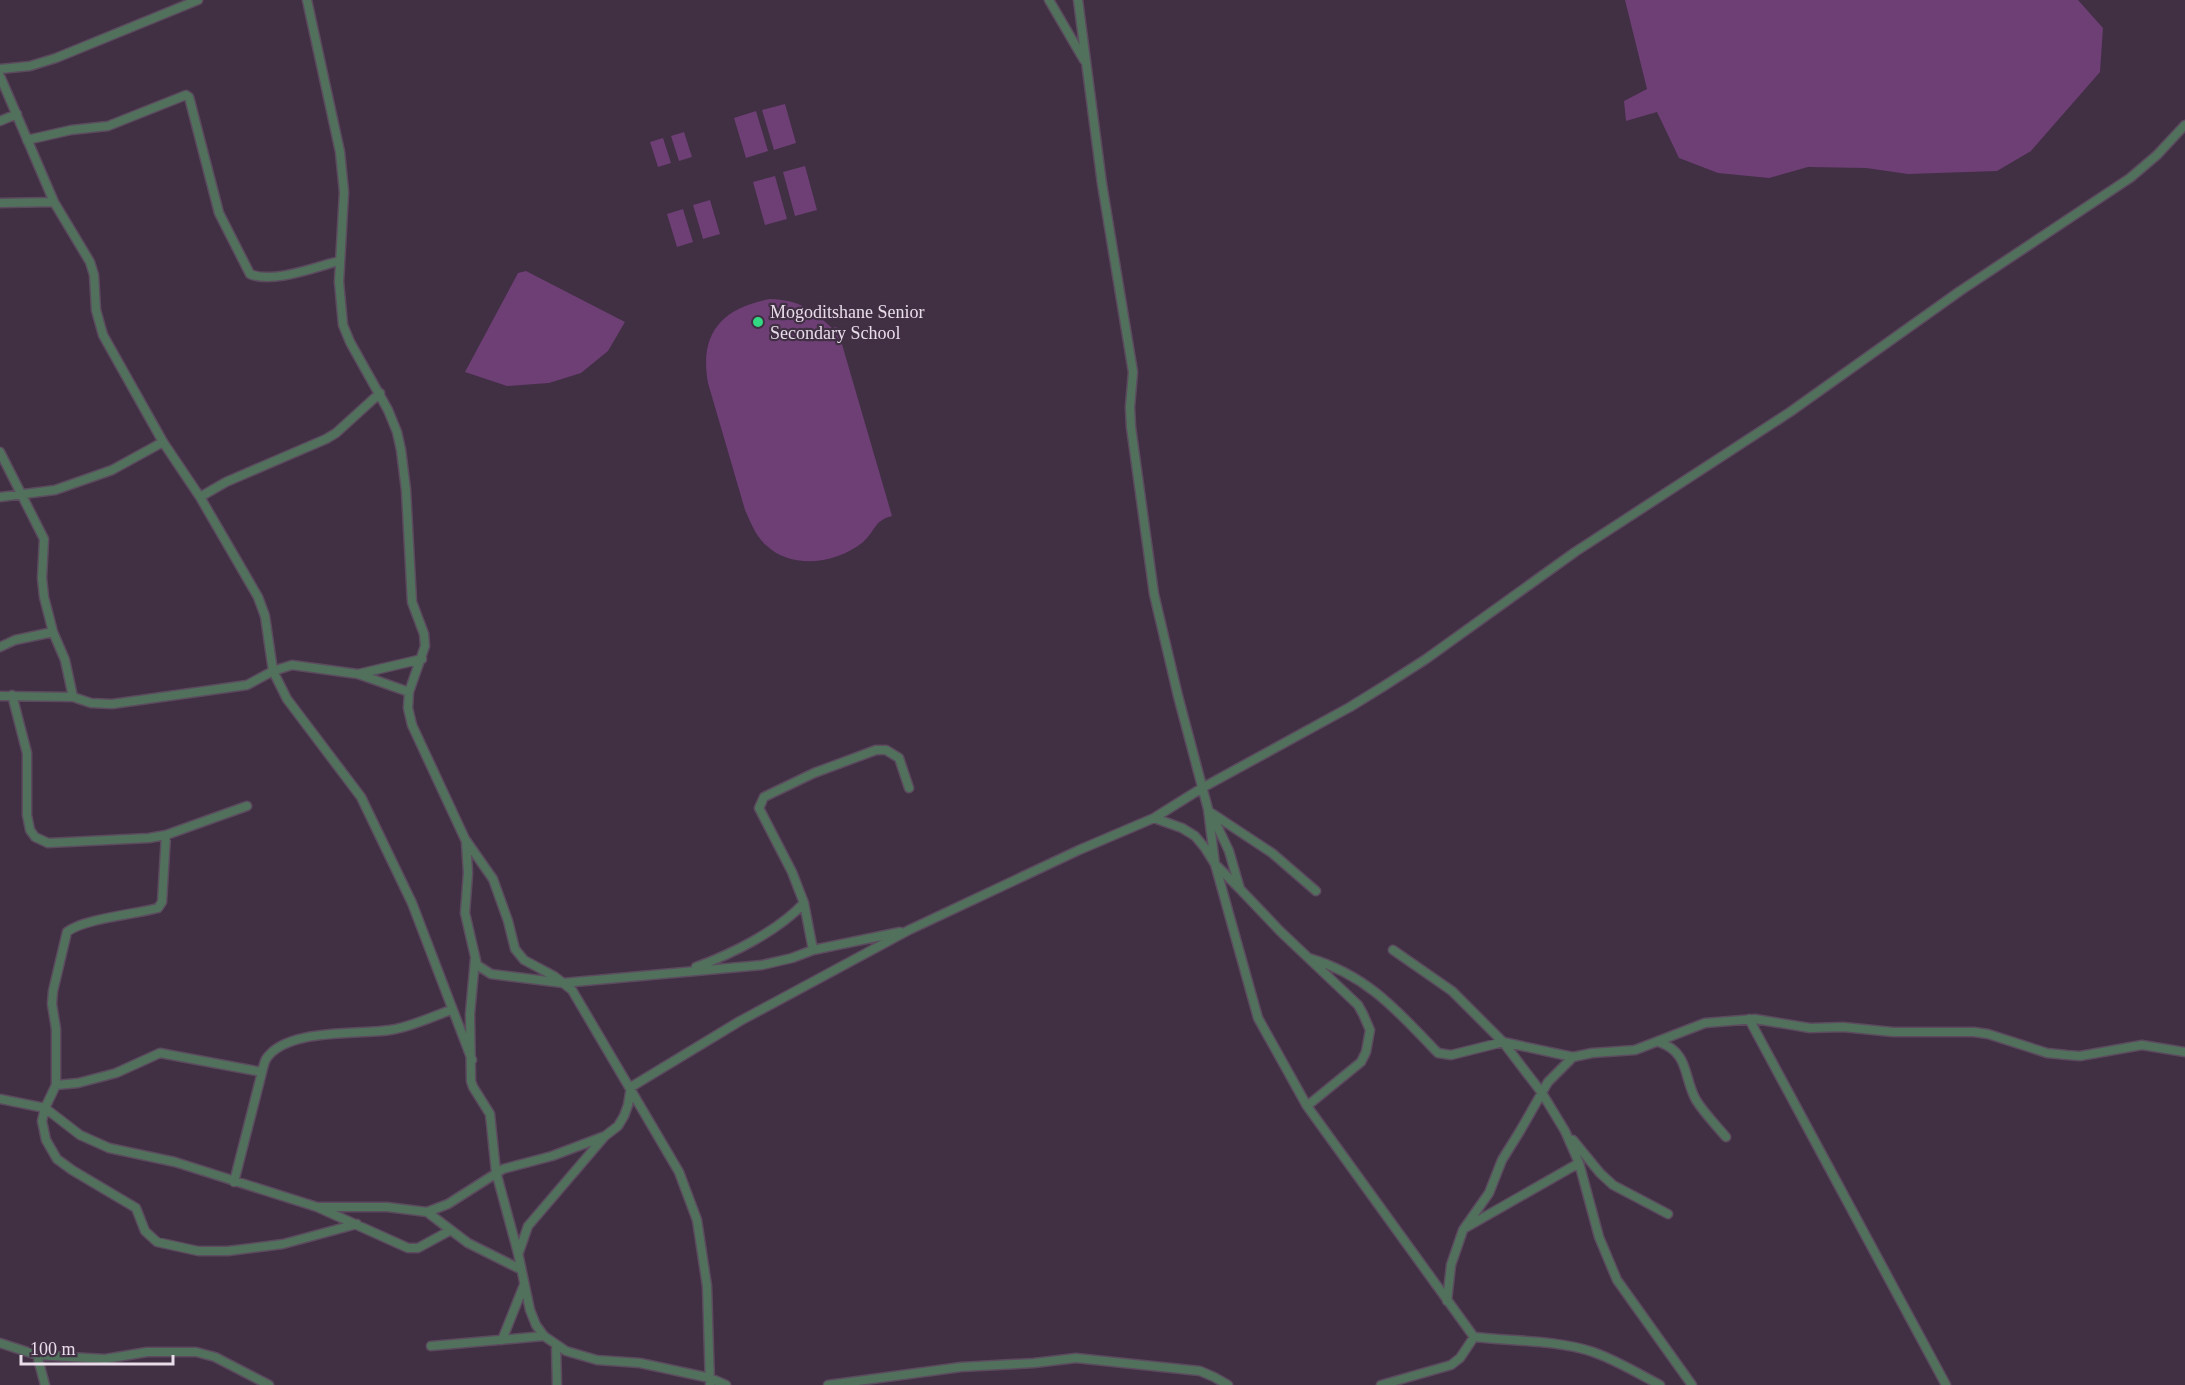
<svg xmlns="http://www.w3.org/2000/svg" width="2185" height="1385" font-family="'Times New Roman',serif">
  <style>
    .green { fill: #6d3f74 }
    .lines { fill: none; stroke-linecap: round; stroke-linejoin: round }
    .street-casing { stroke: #5c4b5f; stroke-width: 11 }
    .street { stroke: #51715c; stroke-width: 8 }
    .poi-dot { fill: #32d882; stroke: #412f44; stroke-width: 2 }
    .labels { text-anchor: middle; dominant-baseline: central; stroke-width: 4.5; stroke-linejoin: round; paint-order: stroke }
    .poi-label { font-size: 18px; fill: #e9ddea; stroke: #412f44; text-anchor: start }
  </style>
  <rect width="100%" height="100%" fill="#412f44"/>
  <path class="green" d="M1625,0h453l25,28 -3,44 -69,79 -34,20 -89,3 -42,-6 -58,-1 -39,11 -51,-5 -39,-15 -22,-46 -31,9 -2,-20 23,-12z
    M785,104l11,39 -22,7 -12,-40z
    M756,111l12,40 -22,7 -12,-40z
    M684,132l8,25 -13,4 -8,-25z
    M663,138l8,25 -13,4 -8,-25z
    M805,166l12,44 -22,6 -12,-44z
    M775,176l12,43 -22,6 -12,-43z
    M710,200l10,34 -17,5 -10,-34z
    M683,209l10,33 -16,5 -10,-33z
    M526,271l99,51 -17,29 -27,22 -32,10 -42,3 -42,-14 53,-99z
    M770,299c29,1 41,10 62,29l5,-1 55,189c-19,5 -16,15 -30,27 -26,20 -69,27 -95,3 -11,-9 -16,-23 -22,-36l-37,-127c-9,-50 14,-75 62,-84z"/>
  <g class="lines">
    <g class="street-casing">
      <path id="street" d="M307,0l33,152 4,40 -5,90 4,43 7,17 38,68 9,22 4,18 5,40 6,112 12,32 1,12 -16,46 -1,16 4,17 53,114 28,40 15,42 7,28 9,11 30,16 18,14 107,182 18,48 10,66 3,99
        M1049,0l35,60
        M1078,0l24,184 31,188 -3,35 1,20 23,167 24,102 30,113 7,55 43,154 49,88 167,231c37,4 84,3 119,15 23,8 46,22 67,33
        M0,69l30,-3 26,-8 142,-58
        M0,76l54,126 36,60 4,13 2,35 7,25 60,107 37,55 58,100 7,19 8,55 14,28 74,98 51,106 60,157
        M0,121l17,-7
        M27,140l44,-10 37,-4 78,-31 3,2 30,116 31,61c22,10 66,-7 89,-13
        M0,203l54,-1
        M0,452l44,87 -2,39 2,19 9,35 12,28 8,37
        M0,497l55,-7 57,-20 51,-28
        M200,497l26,-15 100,-43 10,-6 44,-40
        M0,647l15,-7 38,-8
        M358,674l64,-15
        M12,695l15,58v62l3,15 5,7 13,6 101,-5 17,-3 81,-29
        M0,696l73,1 18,6 21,1 135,-19 26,-14 19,-6 66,9 51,18
        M1211,813l18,38 11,38 40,42 78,74 5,9 7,16 -4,22 -5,10 -54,44
        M1213,814l59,39 44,38
        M1154,818l28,10 13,8 10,12 10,16 25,25
        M166,835l-4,67 -4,6c-22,6 -76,11 -91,24l-14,59 -1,13 4,25v56l-11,23 -3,13 4,19 11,19 15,11 64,38 9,23 12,11 41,9h30l55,-7 74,-20
        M466,842l2,31 -3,40 12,52 14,9 72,9 199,-18 30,-7 21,-8
        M900,932l-87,18 -9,-47 -12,-31 -33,-64 5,-11 50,-24 62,-23h10l13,8 10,30
        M1393,950l59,41 51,51 39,51 23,38 14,32 20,74 18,43 75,105
        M1309,958c57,17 86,50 125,91l4,4 13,2 52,-13 70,15 19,-4 43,-3 70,-27 50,-4 55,9 33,-1 50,5h81l14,2 59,19 20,2 13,1 62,-11 43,7
        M475,959l-5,55 1,67 2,6 17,27 6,58 22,81 12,57 6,15 8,11 22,15 31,9 43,3 70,15 16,7
        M696,967c36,-13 82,-36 108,-64
        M1749,1019l197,366
        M1659,1042c31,11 24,35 37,58 8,13 20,25 30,37
        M56,1085l22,-2 38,-10 44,-20 102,19
        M0,1099l45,9 35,27 29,13 66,14 142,45 91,41h10l33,-18
        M1573,1140l27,33 13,12 55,29
        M234,1182l28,-110c1,-4 2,-9 4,-13 20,-31 91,-24 124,-29 21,-3 41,-13 61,-20
        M317,1207h70l40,5 21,-8 55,-35 49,-13 53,-20 13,-10 6,-10 4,-11 3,-18 109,-66 169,-91 170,-80 75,-32 48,-30 148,-81 34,-21 42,-27 149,-107 215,-140 170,-121 170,-113 27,-23 28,-30
        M427,1212l41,31 52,26
        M1465,1228l114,-65
        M519,1252l9,-26 77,-90
        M1447,1301l4,-36 12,-35 26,-37 13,-33 18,-29 28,-49 25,-25
        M502,1340l22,-55
        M0,1343l37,12 15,1 53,3 42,-7h49l19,5 54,28
        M556,1345l1,40
        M431,1346l113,-10
        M37,1355l8,30
        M828,1385l133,-18 73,-4 42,-5 124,13 14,6 14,8
        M1381,1385l70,-20 9,-7 14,-21"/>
    </g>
    <use href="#street" class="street"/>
  </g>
  <circle class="poi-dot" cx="758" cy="322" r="6"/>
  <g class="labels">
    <g class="poi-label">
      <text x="770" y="312">Mogoditshane Senior<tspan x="770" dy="21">Secondary School</tspan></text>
    </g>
  </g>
  <path d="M21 1355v9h152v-9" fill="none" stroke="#e9ddea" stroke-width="3"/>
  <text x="30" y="1355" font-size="18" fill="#e9ddea" stroke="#412f44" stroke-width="4.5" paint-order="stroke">100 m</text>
</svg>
